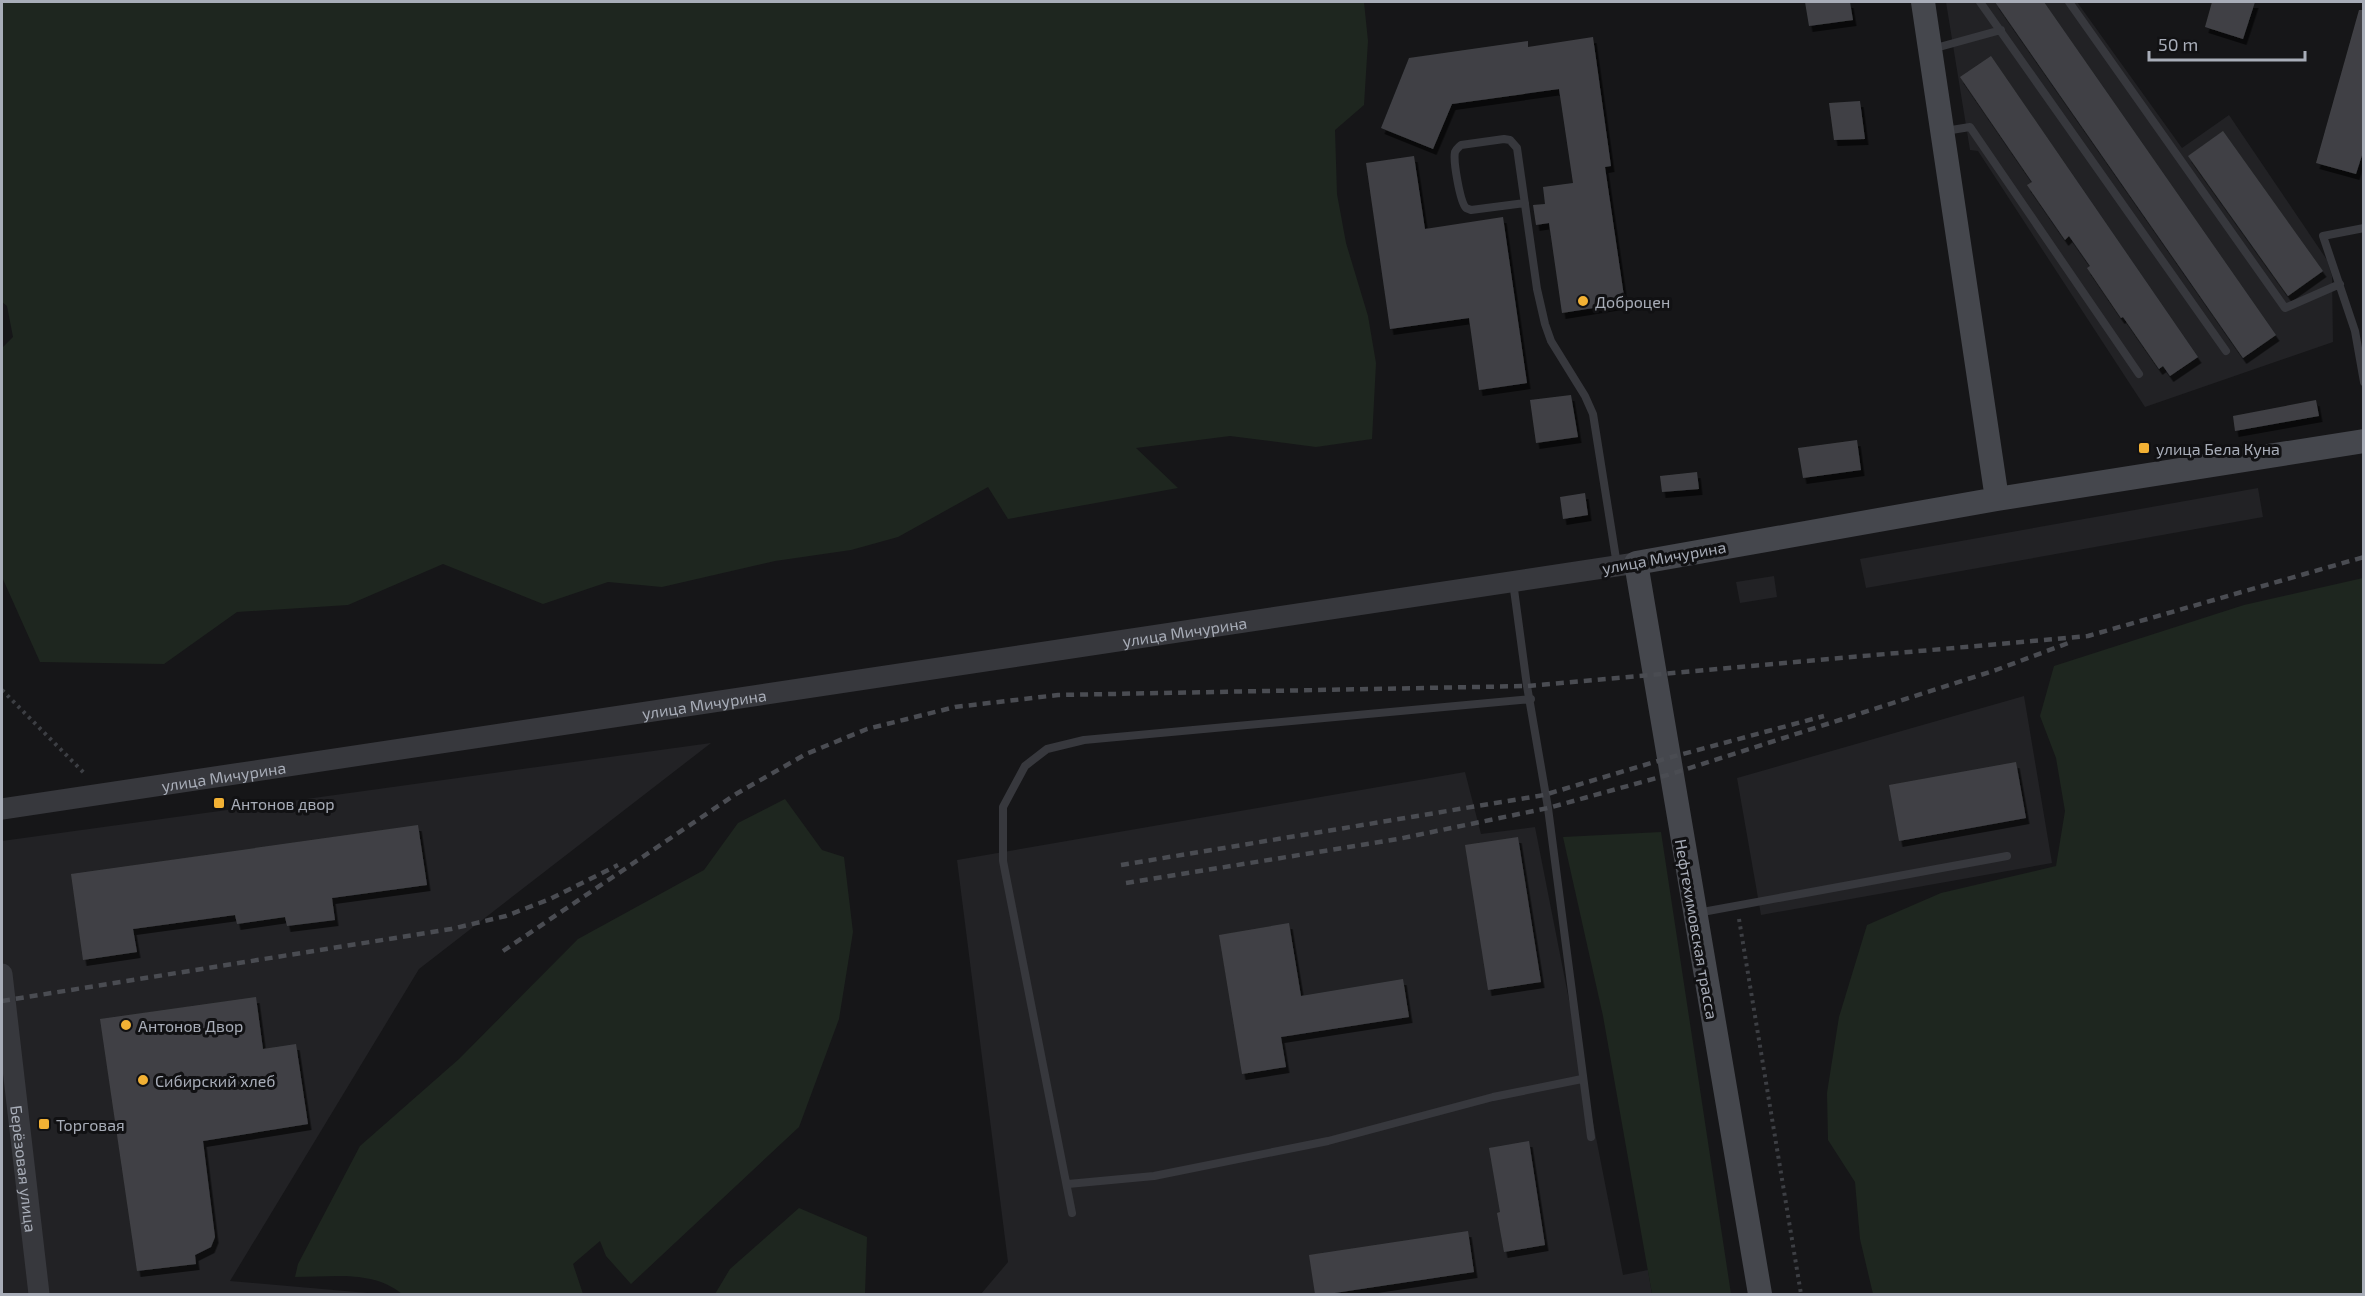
<svg xmlns="http://www.w3.org/2000/svg" width="2365" height="1296" font-family="'Exo 2',sans-serif">
  <style>
    .built { fill: #222225 }
    .green { fill: #1e261f }
    .building { fill: #404145; filter: url(#shadow) }
    .lines { fill: none; stroke-linecap: round; stroke-linejoin: round }
    .path { stroke: #3d3f44; stroke-width: 4; stroke-dasharray: 3 4.5; stroke-linecap: butt }
    .service { stroke: #37383d; stroke-width: 8 }
    .tertiary { stroke: #37383d; stroke-width: 21 }
    .secondary { stroke: #45474d; stroke-width: 24 }
    .rail { stroke: #4a4c52; stroke-width: 4.5; stroke-dasharray: 8 6; stroke-linecap: butt }
    .poi-dot { fill: #f2b134; stroke: #111113; stroke-width: 2 }
    .labels { text-anchor: middle; dominant-baseline: central; stroke-width: 6; stroke-linejoin: round; paint-order: stroke }
    .poi-label { font-size: 16px; fill: #a8adb8; stroke: #111113; text-anchor: start }
    .street-label { font-size: 16px; fill: #a8adb8; stroke: #111113 }
  </style>
  <defs>
    <filter id="shadow"><feDropShadow dx="3.5" dy="6" stdDeviation="0" flood-color="#0009"/></filter>
  </defs>
  <rect width="100%" height="100%" fill="#161618"/>
  <path class="built" d="M1946,2h131l105,146 47,-33 98,145 5,16 1,66 -188,65 -167,-256 -8,-1z
    M2258,488l5,29 -397,71 -6,-29z
    M1774,576l3,21 -37,6 -4,-21z
    M2024,696l28,167 -291,52 -24,-137z
    M711,743l-292,226 -189,312 149,13h-377v-453z
    M1465,772l16,62 54,-7 88,448 25,-5 4,24h-671l27,-32 -51,-402z"/>
  <path class="green" d="M2,2h1362l4,39 -4,64 -29,25 2,64 9,49 22,73 8,47 -4,76 -56,8 -86,-11 -94,12 42,40 -170,31 -20,-32 -90,50 -47,13 -76,11 -113,26 -54,-5 -65,22 -100,-40 -95,41 -111,7 -73,52 -124,-2 -38,-85v-229l11,-11 -6,-31 -5,-4z
    M2363,578v716h-490l-13,-55 -5,-57 -27,-42 -1,-47 12,-76 28,-92 74,-32 115,-27 9,-55 -9,-53 -16,-42 14,-50 190,-61z
    M785,799l37,51 22,7 9,75 -14,87 -40,108 -168,157 -25,-28 -6,-15 -27,23 10,30h-181c-29,-24 -70,-17 -107,-17l3,-13 62,-118 99,-87 119,-120 126,-69 34,-47z
    M1661,832l70,462h-79l-49,-278 -40,-179z
    M799,1208l68,29 -2,57h-150l15,-25z"/>
  <path class="building" d="M1805,2h45l3,18 -44,6z
    M1995,2h49l232,333 -33,23z
    M2212,2h43l-12,37 -38,-12z
    M2359,10h5v139l-8,25 -40,-11z
    M1593,37l18,129 -6,1 20,136 -63,10 -13,-90 -13,2 -3,-20 12,-1 -2,-17 30,-4 -14,-94 -107,15 -19,45 -52,-21 28,-70 119,-17v6z
    M1991,56l207,301 -28,19 -7,-10 -4,3 -36,-52 -2,1 -34,-50 3,-2 -21,-30 -4,4 -38,-55 5,-3 -72,-105z
    M1860,101l5,38 -31,1 -5,-37z
    M2223,131l100,140 -35,25 -100,-140z
    M1414,156l11,73 78,-12 24,166 -48,7 -10,-72 -79,11 -24,-166z
    M1571,395l7,42 -42,6 -6,-43z
    M2316,400l3,16 -84,15 -2,-15z
    M1857,440l4,30 -58,8 -5,-30z
    M1697,472l2,17 -37,3 -2,-16z
    M1585,493l3,22 -25,4 -3,-22z
    M2016,762l10,56 -127,23 -10,-56z
    M418,825l9,60 -95,13 3,22 -48,6 -2,-9 -48,7 -2,-9 -102,14 4,23 -54,8 -12,-86z
    M1518,837l23,145 -53,8 -23,-145z
    M1289,923l12,73 102,-17 6,38 -128,20 5,30 -44,7 -23,-139z
    M256,997l7,52 33,-5 12,80 -105,17 12,96 -4,10 -16,8 1,9 -59,7 -37,-252z
    M1529,1141l16,104 -41,7 -7,-39 3,-1 -11,-64z
    M1468,1231l6,41 -146,22h-13l-6,-39z"/>
  <g class="lines">
    <path class="path" d="M2,690l84,85
      M1739,919l62,375"/>
    <path class="service" d="M1980,2l246,349
      M2069,2l216,306 55,-24
      M1932,49l69,-19
      M1945,131l25,-4 169,247
      M1525,203l-54,7 -5,-2c-6,-6 -13,-47 -11,-56 2,-4 3,-4 6,-7l43,-6 6,1 7,8 20,141 8,35 6,17 34,55 8,18 24,151
      M2364,228l-41,8 32,95 9,51
      M1513,582l14,104 21,122 43,329
      M1697,913l310,-57
      M1068,1184l86,-8 174,-35 165,-44 89,-18
      M1072,1213l-69,-352v-54l22,-41 22,-17 37,-9 447,-41"/>
    <g class="tertiary">
      <path id="s1" d="M2,809l1634,-246"/>
      <path id="s2" d="M2,974l37,320"/>
    </g>
    <path class="secondary" d="M1923,2l74,497
      M1760,1294l-124,-731 361,-64 367,-58"/>
    <path class="rail" d="M1121,865l423,-70 124,-37 156,-42
      M1126,883l272,-44 150,-31 123,-34 325,-104 75,-28
      M503,951l233,-157 70,-40 61,-25 88,-22 103,-12 469,-9 561,-50 276,-79
      M2,1001l449,-72 55,-13 44,-17 68,-34"/>
  </g>
  <g class="poi-dot">
    <circle cx="1583" cy="301" r="6"/>
    <rect x="2138" y="442" width="12" height="12" rx="3"/>
    <rect x="213" y="797" width="12" height="12" rx="3"/>
    <circle cx="126" cy="1025" r="6"/>
    <circle cx="143" cy="1080" r="6"/>
    <rect x="38" y="1118" width="12" height="12" rx="3"/>
  </g>
  <g class="labels">
    <g class="poi-label">
      <text x="1595" y="301">Доброцен</text>
      <text x="2156" y="448">улица Бела Куна</text>
      <text x="231" y="803">Антонов двор</text>
      <text x="138" y="1025">Антонов Двор</text>
      <text x="155" y="1080">Сибирский хлеб</text>
      <text x="56" y="1124">Торговая</text>
    </g>
    <g class="street-label">
      <text transform="translate(1664 557) rotate(-10)">улица Мичурина</text>
      <text stroke="none"><textPath href="#s1" startOffset="1196">улица Мичурина</textPath></text>
      <text stroke="none"><textPath href="#s1" startOffset="710">улица Мичурина</textPath></text>
      <text stroke="none"><textPath href="#s1" startOffset="224">улица Мичурина</textPath></text>
      <text transform="translate(1697 929) rotate(80)">Нефтехимовская трасса</text>
      <text stroke="none"><textPath href="#s2" startOffset="196">Берёзовая улица</textPath></text>
    </g>
  </g>
  <rect width="2365" height="1296" fill="none" stroke="#a8adb8" stroke-width="6"/>
  <path d="M2149 51v9h156v-9" fill="none" stroke="#a8adb8" stroke-width="3"/>
  <text x="2158" y="51" font-size="18" fill="#a8adb8" stroke="#111113" stroke-width="4.5" paint-order="stroke">50 m</text>
</svg>
